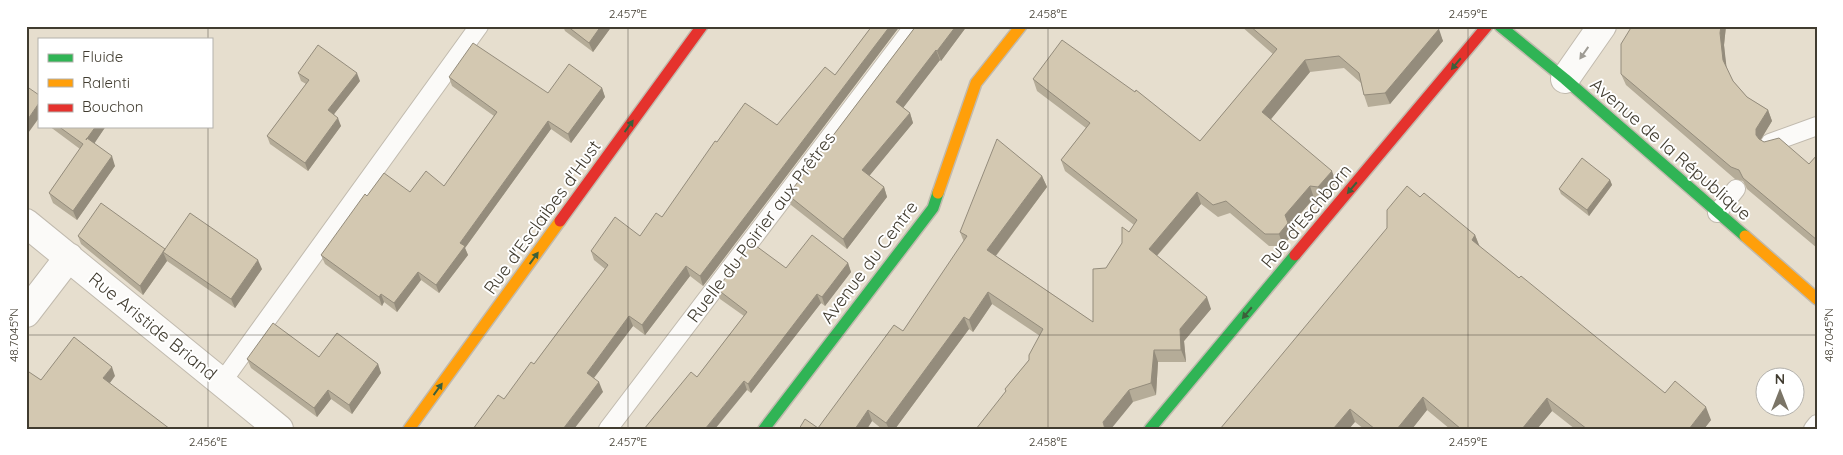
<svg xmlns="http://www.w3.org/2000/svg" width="1843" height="455" font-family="Quicksand,sans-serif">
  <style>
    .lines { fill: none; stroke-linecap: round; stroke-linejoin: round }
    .lane-casing { stroke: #c1baae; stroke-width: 20 }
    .street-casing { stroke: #c1baae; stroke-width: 30 }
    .fast-casing { stroke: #c1baae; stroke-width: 14 }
    .slow-casing { stroke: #c1baae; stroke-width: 14 }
    .jam-casing { stroke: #c1baae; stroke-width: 14 }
    .lane { stroke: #fbfaf8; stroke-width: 18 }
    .street { stroke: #fbfaf8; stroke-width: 28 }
    .fast { stroke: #30b455; stroke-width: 11 }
    .slow { stroke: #ff9f0a; stroke-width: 11 }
    .jam { stroke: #e5322d; stroke-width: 11 }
    .wall { fill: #b5ac98 }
    .shaded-wall { fill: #948c7c }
    .building { fill: #d3c8b1; stroke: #948c7c }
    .oneway { fill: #9e9b94 }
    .oneway2 { fill: #3c603b }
    .ticks { fill: none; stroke: #413c30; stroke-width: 1; stroke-opacity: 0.45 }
    .labels { text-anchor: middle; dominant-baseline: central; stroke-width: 4; stroke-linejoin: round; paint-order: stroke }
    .street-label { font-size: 18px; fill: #413c30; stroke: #fff }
    .neatline { fill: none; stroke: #413c30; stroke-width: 2 }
    .ticks-label { font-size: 12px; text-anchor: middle; fill: #413c30 }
  </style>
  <rect width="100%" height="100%" fill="#e6dece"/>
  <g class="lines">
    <g class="lane-casing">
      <path id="lane" d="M1770,143l47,-17
        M1717,213l19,-24
        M222,382l257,-356
        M608,429l306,-403
        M1813,429l4,-5"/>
    </g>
    <g class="street-casing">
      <path id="street" d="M1565,79l37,-53
        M26,223l253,206
        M26,313l43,-56"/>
    </g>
    <g class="fast-casing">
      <path id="fast" d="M1500,26l65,53 180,157
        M764,429l169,-221 5,-15
        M1150,429l145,-174"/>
    </g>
    <g class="slow-casing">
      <path id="slow" d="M938,193l38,-110 45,-57
        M1745,236l72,63
        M409,429l151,-208"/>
    </g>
    <g class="jam-casing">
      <path id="jam" d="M560,221l142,-195
        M1295,255l192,-229"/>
    </g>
    <use href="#lane" class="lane"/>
    <use href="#street" class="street"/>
    <use href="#fast" class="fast"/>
    <use href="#slow" class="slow"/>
    <use href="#jam" class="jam"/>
  </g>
  <path class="wall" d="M563,26h49l-19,26 -28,-21z
    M872,26h28l-197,260 -13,-10 -45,59 -12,-9 -39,52 9,14 -99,7 30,-35 71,-95 -11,-9 -3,-9 49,-15 22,-19 55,-75 60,-17 58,-50z
    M916,26h51l-26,35 -1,-1 -37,47 7,6 3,10 -44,52 15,12 3,10 -40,52 -56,-44 -3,-10z
    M1241,26h195l7,15 -53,63 -22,3 -4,-12 -3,-12 -17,-15 -34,4 -39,47 65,63 -14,16h-8l-25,29 3,8 -9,11h-14l-39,-33 -12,4 -17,-13 -44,52 54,53 -27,32 2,21h-28l-2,33 -23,7 -127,-10 -1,-3 24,-29 11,-24 -48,-32 -19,28 -4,-3 -74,100h-13l-10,-8 -5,8h-68l19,-1 85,-97 61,-89 -4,-10 82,-56 5,11 -51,69 97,66 13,-54 28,-43 -69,-54 -4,-11 25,-32 -49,-37 -4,-12 167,62 73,-87z
    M1632,26h94l-2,19 2,23 7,13 14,16 21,13 4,11 -12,19 49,24 8,-9v93l-70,-59 -4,-8 -8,-2 -109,-94 -5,-11z
    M298,73l62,8 -26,33 7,12 -33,45 -38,-27 -3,-8 39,-52 -5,-3z
    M449,77l99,16 54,-5 3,9 -34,46 -20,-14 -86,119 3,7 -29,38 -18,-13 -24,32 -13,-10 -2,4 -57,-42 -4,-9 46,-59 43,-4 34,-6 50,-70 -42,-30z
    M49,126h57l-12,17 21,23 -38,54 -24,-17 -4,-10 31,-44z
    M1610,180l2,5 -23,31 -28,-22 -2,-5z
    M1420,197l55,38 5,12 185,146 46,27 -7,9h-129l-23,-18 -15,18h-87l-23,-19 -15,19h-48l-9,-7 -135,7z
    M78,236l87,13 97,20 -27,39 -68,-47 -24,34 -62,-51z
    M848,263l3,9 -26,34 -4,-3 -70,90 -4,-3 -50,-13 47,-61 -24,-17 -3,-10 69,-21z
    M319,357l59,7 3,9 -29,41 -21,-15 -14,18 -66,-49 -4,-9z"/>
  <path class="shaded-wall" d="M601,26h11l-19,26 -4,-9z
    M890,26h10l-197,260 -3,-10z
    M956,26h11l-26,35 -4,-10z
    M1721,26h5l-2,19 3,26 -4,-11 -3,-27z
    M1439,29l4,12 -53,63 -5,-11z
    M936,50l4,10 -40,52 -4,-10z
    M1305,60l5,12 -43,52 -5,-12z
    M357,73l3,8 -29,37 -3,-8z
    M602,88l3,9 -34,46 -3,-9z
    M39,103v15l-13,18v-14z
    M1768,110l4,11 -12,20 -4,-6v-6z
    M910,113l3,10 -47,57 -4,-10z
    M338,118l3,8 -33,45 -3,-8z
    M548,121l3,8 -86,119 3,7 -29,38 -3,-8 24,-42z
    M96,126h10l-16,24 -4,-10z
    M112,156l3,10 -38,54 -4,-9z
    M1332,171l4,11 -14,16 -4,-11z
    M1042,176l5,11 -56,75 -4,-12z
    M1610,180l2,5 -23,31 -2,-6z
    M1310,186l4,12 -25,29 3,8 -9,11 -4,-12 6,-19z
    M884,187l3,10 -40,52 -4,-10z
    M1197,192l4,12 -48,56 -4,-11z
    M1475,235l5,13 -8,-8z
    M163,252l4,9 -24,34 -3,-9z
    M258,260l4,9 -27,39 -4,-9z
    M848,263l3,9 -26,34 -3,-9z
    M686,266l4,10 -45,59 -3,-10z
    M418,272l3,8 -24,32 -3,-9z
    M988,292l4,12 -19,28 -4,-12z
    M381,294l3,8 -2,4 -3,-9z
    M817,294l4,9 -70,90 -3,-9z
    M1207,297l4,12 -27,32 2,21 -5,-12 -1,-21z
    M629,316l4,10 -43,57 -3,-10z
    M964,317l5,12 -74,100h-6l-3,-6z
    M1154,350l4,12 -2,33 -5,-12z
    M378,364l3,9 -29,41 -3,-9z
    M112,367l3,9 -8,11 -4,-9z
    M744,381l3,9 -32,39h-10z
    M599,382l4,10 -29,37h-11z
    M328,390l3,9 -14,18 -3,-9z
    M1129,390l4,12 -22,27h-6l-2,-7z
    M1423,397l4,13 -15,19h-15z
    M1547,398l5,13 -15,18h-15z
    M1706,407l5,13 -7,9h-15z
    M1350,409l5,13 -6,7h-16z
    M868,410l4,11 -5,8h-12z"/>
  <path class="building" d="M567,26h34l-12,17z
    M872,26h18l-190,250 -14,-10 -44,59 -13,-9 -42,57 12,9 -36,47h-90l25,-34 6,4 27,-37 3,2 74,-99 -17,-14 24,-34 25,19 16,-23 6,4 53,-76 2,1 28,-39 32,22 48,-58 10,8z
    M916,26h40l-19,25 -1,-1 -40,52 14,11 -48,57 22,17 -41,52 -55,-44z
    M1250,26h186l3,3 -54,64 -21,2 -5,-22 -20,-17 -34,4 -43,52 70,59 -14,16 -8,-1 -25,29 3,8 -9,11h-14l-39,-33 -13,4 -16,-13 -48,57 58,48 -27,32 1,21h-27l-3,33 -22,7 -26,32 2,7h-129l30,-38 -1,-2 24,-29v-5l14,-26 -55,-37 -19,28 -5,-3 -78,106 -18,-13 -13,19h-56l6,-10 13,9 76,-103 9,6 64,-95 -7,-4 37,-93 45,37 -55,74 106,72v-53l13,-1 16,-25v-16l7,5 8,-12 -76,-60 29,-37 -57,-44 29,-39 73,52 1,-2 64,51 77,-92z
    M1632,26h89l-1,7 3,27 10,21 14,16 21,13 -12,19v6l3,4 5,3 15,-4 30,26 8,-9v85l-74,-62 -4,-8 -8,-3 -110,-93v-30z
    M473,43l75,50 21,-29 33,24 -34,46 -20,-13 -88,122 5,3 -29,39 -18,-13 -24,31 -13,-9 -2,3 -58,-42 44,-61 2,2 17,-23 26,19 16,-21 18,15 53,-74 -48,-35z
    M318,45l39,28 -29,37 10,8 -33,45 -38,-27 42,-56 -11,-7z
    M26,86l13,9v8l-13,19z
    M58,126h38l-10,14 1,-2 25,18 -39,55 -24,-18 34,-49z
    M1582,158l28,22 -23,30 -28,-21z
    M1407,186l13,11 4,-4 51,42 -3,5 47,38 2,-2 144,117 10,-12 31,26 -17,22h-102l-40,-31 -25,31h-61l-38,-32 -26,32h-22l-25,-20 -17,20h-113l167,-201v-18z
    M101,203l64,46 -25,37 -62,-50z
    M190,213l68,47 -27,39 -68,-47z
    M812,235l36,28 -26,34 -5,-3 -69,90 -4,-3 -39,48h-61l47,-57 6,5 50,-65 -30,-23 35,-46 34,25z
    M273,323l46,34 18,-24 41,31 -29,41 -21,-15 -14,18 -67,-49z
    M74,337l38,30 -9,11 67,51h-144v-59l15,10z"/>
  <defs><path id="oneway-solid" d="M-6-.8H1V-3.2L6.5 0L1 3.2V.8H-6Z" transform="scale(1.25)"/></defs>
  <use class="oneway" href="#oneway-solid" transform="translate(1584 53) rotate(125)"/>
  <g class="oneway2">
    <use href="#oneway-solid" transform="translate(1456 64) rotate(130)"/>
    <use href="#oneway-solid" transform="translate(629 126) rotate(-54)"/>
    <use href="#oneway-solid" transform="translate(1352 188) rotate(130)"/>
    <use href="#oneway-solid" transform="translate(534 258) rotate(-54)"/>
    <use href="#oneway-solid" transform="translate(1247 313) rotate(130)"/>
    <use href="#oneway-solid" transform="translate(438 389) rotate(-54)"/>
  </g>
  <path class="ticks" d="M208,26v13M628,26v403M1048,26v403M1468,26v403M208,126v303M26,335h1791"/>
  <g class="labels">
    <g class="street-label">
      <text transform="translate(1671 149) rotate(41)">Avenue de la République</text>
      <text transform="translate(1306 216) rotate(-50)">Rue d'Eschborn</text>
      <text transform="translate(542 217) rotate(-54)">Rue d'Esclaibes d'Hust</text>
      <text transform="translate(761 227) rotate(-53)">Ruelle du Poirier aux Prêtres</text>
      <text transform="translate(869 262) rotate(-53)">Avenue du Centre</text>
      <text transform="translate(153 326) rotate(39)">Rue Aristide Briand</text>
    </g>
  </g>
  <rect width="1843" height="455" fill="none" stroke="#ffffff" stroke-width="55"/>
  <rect x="38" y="38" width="175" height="90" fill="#ffffff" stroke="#b3b1ac"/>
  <rect x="48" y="54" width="25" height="8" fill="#30b455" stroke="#b3b1ac"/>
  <text x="82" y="62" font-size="15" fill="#413c30">Fluide</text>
  <rect x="48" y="79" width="25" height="8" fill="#ff9f0a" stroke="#b3b1ac"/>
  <text x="82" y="88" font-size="15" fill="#413c30">Ralenti</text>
  <rect x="48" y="104" width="25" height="8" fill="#e5322d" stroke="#b3b1ac"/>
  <text x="82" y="112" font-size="15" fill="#413c30">Bouchon</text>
  <g transform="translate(1780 392)"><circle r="24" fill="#ffffff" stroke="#b3b1ac"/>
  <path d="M0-4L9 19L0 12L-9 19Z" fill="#7b7567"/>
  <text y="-8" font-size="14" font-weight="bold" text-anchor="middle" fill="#413c30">N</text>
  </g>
  <rect x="28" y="28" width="1788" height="400" class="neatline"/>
  <g class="ticks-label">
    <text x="628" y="18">2.457°E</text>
    <text x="1048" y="18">2.458°E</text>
    <text x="1468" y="18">2.459°E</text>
    <text transform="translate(14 335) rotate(-90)" y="4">48.7045°N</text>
    <text transform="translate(1829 335) rotate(-90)" y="4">48.7045°N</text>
    <text x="208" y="446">2.456°E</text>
    <text x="628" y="446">2.457°E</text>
    <text x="1048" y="446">2.458°E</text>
    <text x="1468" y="446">2.459°E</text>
  </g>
</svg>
